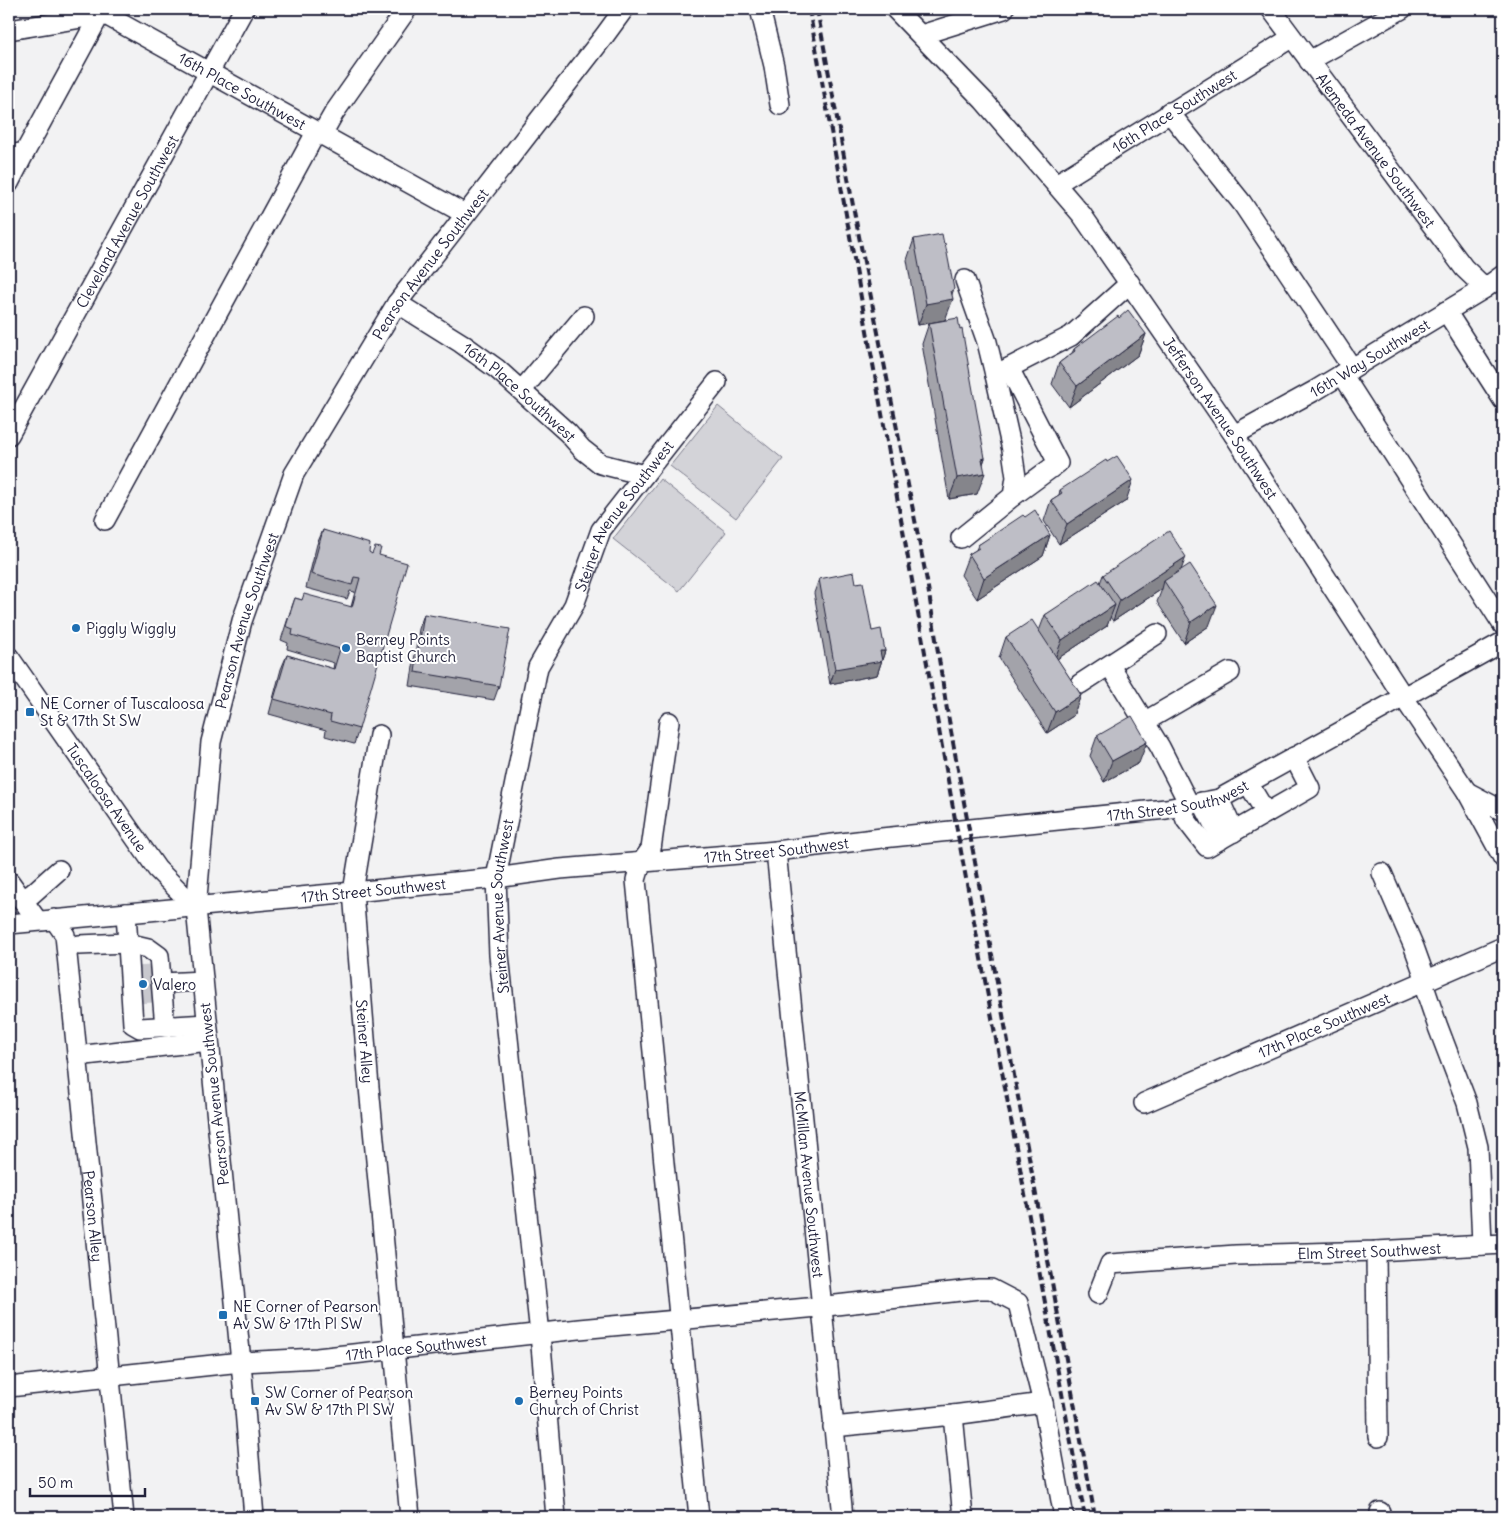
<svg xmlns="http://www.w3.org/2000/svg" width="1512" height="1526" font-family="Delius,sans-serif">
  <style>
    .green { fill: #d3d3d8; stroke: #7a7a8a }
    .lines { fill: none; stroke-linecap: round; stroke-linejoin: round }
    .minor-tunnel { stroke: #c8c8ce; stroke-width: 19; stroke-dasharray: 19 9; stroke-linecap: butt }
    .minor-casing { stroke: #22223b; stroke-width: 22 }
    .minor { stroke: #fff; stroke-width: 19 }
    .rail { stroke: #22223b; stroke-width: 4; stroke-dasharray: 8 4; stroke-linecap: butt }
    .wall { fill: #a3a3aa; stroke: #22223b }
    .shaded-wall { fill: #85858b; stroke: #22223b }
    .building { fill: #bebec6; stroke: #22223b }
    .poi-dot { fill: #1f6fb2; stroke: #fff; stroke-width: 2 }
    .labels { text-anchor: middle; dominant-baseline: central; stroke-width: 4; stroke-linejoin: round; paint-order: stroke }
    .street-label { font-size: 15px; fill: #22223b; stroke: #fff }
    .poi-label { font-size: 15px; fill: #22223b; stroke: #fff; text-anchor: start }
  </style>
  <rect width="100%" height="100%" fill="#f2f2f3"/>
  <filter id="ink" filterUnits="userSpaceOnUse"><feTurbulence type="fractalNoise" baseFrequency=".02" numOctaves="2"/><feDisplacementMap in="SourceGraphic" scale="10" xChannelSelector="R" yChannelSelector="G"/><feConvolveMatrix kernelMatrix="1 2 1 2 8 2 1 2 1" color-interpolation-filters="sRGB"/></filter>
  <g filter="url(#ink)">
    <path class="green" d="M718,406l65,53 -47,59 -66,-52z
      M660,479l66,53 -47,59 -66,-52z"/>
    <g class="lines">
      <path class="minor-tunnel" d="M134,976l17,-1
        M135,994l18,-1"/>
      <g class="minor-casing">
        <g id="minor">
          <path d="M760,9l14,57 6,39"/>
          <path id="s1" d="M895,9l89,92 98,114 152,220 170,263 63,94 36,66"/>
          <path id="s2" d="M1271,9l193,259 21,20"/>
          <path id="s3" d="M9,30l79,-13 14,-4 363,201"/>
          <path d="M921,35l83,-26"/>
          <path d="M1309,61l93,-52"/>
          <path d="M1169,112l73,91 110,165"/>
          <path d="M9,155l16,-3 78,-143"/>
          <path d="M9,183l16,-31"/>
          <path id="s4" d="M1056,184l235,-146"/>
          <path d="M965,280l22,62 8,33"/>
          <path id="s5" d="M397,303l64,40 36,26 71,64 14,16 19,15 43,11"/>
          <path d="M1446,311l57,89"/>
          <path d="M1009,368l49,95 -45,33"/>
          <path d="M1342,374l161,251"/>
          <path d="M522,390l62,-74"/>
          <path id="s6" d="M9,435l235,-426"/>
          <path id="s7" d="M1234,435l82,-45 169,-102 18,-13"/>
          <path d="M105,520l208,-382 13,-11 8,-14 73,-104"/>
          <path d="M961,538l52,-42 3,-19 -4,-27 -17,-75 76,-39 59,-53"/>
          <path id="s8" d="M9,657l148,212 39,39"/>
          <path d="M1110,666l50,81 29,57"/>
          <path d="M1080,684l77,-50"/>
          <path d="M669,722l-18,127 -10,14 -5,17 63,637"/>
          <path d="M1144,722l86,-50"/>
          <path id="s9" d="M379,735l-26,157 16,195 41,430"/>
          <path d="M1248,783l18,30"/>
          <path d="M1467,792l36,19"/>
          <path d="M1219,799l15,33"/>
          <path d="M1202,802l19,37"/>
          <path d="M1181,806l5,14 21,27 103,-59 -16,-31"/>
          <path id="s10" d="M776,851l67,666"/>
          <path d="M1382,873l32,74 9,25 2,17 13,38 29,76 11,44 4,98"/>
          <path d="M9,881l28,39"/>
          <path d="M22,900l10,-6 27,-24"/>
          <path d="M126,913l7,111 7,4 67,-4"/>
          <path id="s11" d="M54,919l11,16 59,582"/>
          <path id="s12" d="M9,924l344,-32 143,-14 64,-9 216,-18 106,-13 284,-29 53,-10 284,-157"/>
          <path d="M79,945l48,-2 21,5 11,8 6,71"/>
          <path d="M162,983l41,-2"/>
          <path d="M77,1056l132,-15"/>
          <path id="s13" d="M1144,1103l359,-156"/>
          <path d="M1376,1251l2,186"/>
          <path id="s14" d="M1098,1294l12,-30 126,-9 140,-4 127,-7"/>
          <path id="s15" d="M9,1387l232,-25 76,-4 262,-29 239,-22 161,-18h12l27,14 25,100 21,114"/>
          <path d="M953,1415l10,102"/>
          <path d="M833,1427l120,-12 90,-12"/>
          <path d="M1380,1512v5"/>
          <path id="s16" d="M254,1517l-13,-155 -45,-454 15,-166 31,-121 52,-147 103,-171 208,-268 19,-26"/>
          <path id="s17" d="M556,1517l-16,-183 -41,-379 -3,-77 42,-211 36,-62 27,-75 116,-148"/>
        </g>
      </g>
      <use href="#minor" class="minor"/>
      <path class="rail" d="M809,9l148,821 128,687
        M817,9l37,202 73,370 19,123 149,813"/>
    </g>
    <path class="wall" d="M914,239l38,55 -7,26 -27,5 -11,-65z
      M1119,318l27,16 -8,21 -69,52 -17,-23 7,-21 13,-10 2,-4z
      M929,323l56,135 -2,6 -6,30 -28,5 -27,-155z
      M1060,490l66,11 -67,43 -15,-23 7,-21 8,-5z
      M1025,517l25,18 -7,21 -66,43 -16,-24 8,-21 7,-4 2,-5z
      M323,530l49,24 7,1 -20,174 -5,15 -29,-8 1,-6 -57,-16 12,-45 6,-14 46,14 1,-6 -47,-14 1,-6 -7,-3 9,-28 5,-14 7,2 49,7 4,-15 -5,-1 -3,8 -41,-11 11,-44z
      M1181,570l28,56 -25,17 -27,-41 5,-13 -49,32 -3,-4 -3,9 -50,33 24,36 -8,21 -26,17 -48,-75 7,-21 33,-6 6,-16 55,-32 3,-8z
      M819,579l37,4 16,48 13,20 -8,24 -47,9 -16,-91z
      M424,614l75,72 -5,14 -84,-14 9,-57z
      M1097,736l42,27 -35,19 -14,-26z"/>
    <path class="shaded-wall" d="M954,289l-4,10h3l-8,21 -27,5 8,-21z
      M1146,334l-8,21 -69,52 8,-21z
      M985,458l-6,16 6,-1 -8,21 -28,5 8,-21 25,-19z
      M1133,480l-7,21 -67,43 8,-20z
      M1050,535l-7,21 -66,43 7,-21z
      M1186,557l-8,21 -14,3 -2,8 -49,32 7,-21z
      M1115,605l-8,21 -53,35 8,-21z
      M1217,605l-8,21 -25,17 7,-21z
      M880,651h5l-8,24 -47,9 5,-15z
      M1081,695l-8,21 -26,17 8,-21z
      M1147,742l-8,21 -35,19 8,-21z"/>
    <path class="building" d="M942,234l2,10 1,-1 9,46 -3,2 2,8 -27,5 -12,-65z
      M1128,310l18,24 -69,52 -18,-23 16,-12 -1,-2 44,-33 1,2z
      M958,318l2,12 2,-1 23,129 -3,1 3,14 -28,5 -28,-155z
      M1117,456l16,24 -66,44 -16,-24 11,-7 -2,-3 46,-30 1,2z
      M1035,510l15,25 -66,43 -15,-24 10,-6 -1,-3 45,-30 2,2z
      M323,530l47,14 -1,8 3,2 3,-7 6,1 -2,7 28,8 -48,166 -29,-8 1,-6 -57,-16 13,-44 47,14 6,-20 -48,-14 1,-6 -7,-3 9,-28 7,2 2,-6 48,13 8,-29 -6,-1 -2,8 -41,-11z
      M1169,531l17,26 -66,43 -17,-25z
      M1190,564l27,41 -26,17 -27,-41z
      M854,572l2,11 7,-1 9,49 9,-2 4,22h-5l2,10 -47,8 -16,-90z
      M1098,580l17,25 -53,35 -17,-25z
      M424,614l86,15 -11,57 -84,-14z
      M1032,620l49,75 -26,17 -49,-75z
      M1132,716l15,26 -35,19 -15,-25z"/>
  </g>
  <g class="poi-dot">
    <circle cx="76" cy="628" r="5"/>
    <circle cx="346" cy="648" r="5"/>
    <rect x="25" y="707" width="10" height="10" rx="2.5"/>
    <circle cx="143" cy="984" r="5"/>
    <rect x="218" y="1310" width="10" height="10" rx="2.5"/>
    <rect x="250" y="1396" width="10" height="10" rx="2.5"/>
    <circle cx="519" cy="1401" r="5"/>
  </g>
  <g class="labels">
    <g class="street-label">
      <text stroke="none"><textPath href="#s3" startOffset="255">16th Place Southwest</textPath></text>
      <text stroke="none"><textPath href="#s4" startOffset="139">16th Place Southwest</textPath></text>
      <text stroke="none"><textPath href="#s2" startOffset="176">Alemeda Avenue Southwest</textPath></text>
      <text stroke="none"><textPath href="#s6" startOffset="244">Cleveland Avenue Southwest</textPath></text>
      <text stroke="none"><textPath href="#s16" startOffset="1310">Pearson Avenue Southwest</textPath></text>
      <text stroke="none"><textPath href="#s7" startOffset="156">16th Way Southwest</textPath></text>
      <text stroke="none"><textPath href="#s5" startOffset="152">16th Place Southwest</textPath></text>
      <text stroke="none"><textPath href="#s1" startOffset="524">Jefferson Avenue Southwest</textPath></text>
      <text stroke="none"><textPath href="#s17" startOffset="1032">Steiner Avenue Southwest</textPath></text>
      <text stroke="none"><textPath href="#s16" startOffset="905">Pearson Avenue Southwest</textPath></text>
      <text stroke="none"><textPath href="#s8" startOffset="171">Tuscaloosa Avenue</textPath></text>
      <text stroke="none"><textPath href="#s12" startOffset="1176">17th Street Southwest</textPath></text>
      <text stroke="none"><textPath href="#s12" startOffset="771">17th Street Southwest</textPath></text>
      <text stroke="none"><textPath href="#s12" startOffset="366">17th Street Southwest</textPath></text>
      <text stroke="none"><textPath href="#s17" startOffset="614">Steiner Avenue Southwest</textPath></text>
      <text stroke="none"><textPath href="#s13" startOffset="196">17th Place Southwest</textPath></text>
      <text stroke="none"><textPath href="#s9" startOffset="309">Steiner Alley</textPath></text>
      <text transform="translate(214 1094) rotate(-96)">Pearson Avenue Southwest</text>
      <text stroke="none"><textPath href="#s10" startOffset="335">McMillan Avenue Southwest</textPath></text>
      <text stroke="none"><textPath href="#s11" startOffset="302">Pearson Alley</textPath></text>
      <text stroke="none"><textPath href="#s14" startOffset="292">Elm Street Southwest</textPath></text>
      <text stroke="none"><textPath href="#s15" startOffset="409">17th Place Southwest</textPath></text>
    </g>
    <g class="poi-label">
      <text x="86" y="628">Piggly Wiggly</text>
      <text x="356" y="639">Berney Points<tspan x="356" dy="17">Baptist Church</tspan></text>
      <text x="40" y="703">NE Corner of Tuscaloosa<tspan x="40" dy="17">St &amp; 17th St SW</tspan></text>
      <text x="153" y="984">Valero</text>
      <text x="233" y="1306">NE Corner of Pearson<tspan x="233" dy="17">Av SW &amp; 17th Pl SW</tspan></text>
      <text x="265" y="1392">SW Corner of Pearson<tspan x="265" dy="17">Av SW &amp; 17th Pl SW</tspan></text>
      <text x="529" y="1392">Berney Points<tspan x="529" dy="17">Church of Christ</tspan></text>
    </g>
  </g>
  <rect width="1512" height="1526" fill="none" stroke="#fff" stroke-width="30"/>
  <rect x="15" y="15" width="1482" height="1496" fill="none" stroke="#22223b" stroke-width="2" filter="url(#ink)"/>
  <path d="M30 1488v8h115v-8" fill="none" stroke="#22223b" stroke-width="2.5"/>
  <text x="38" y="1488" font-size="15" fill="#22223b" stroke="#ffffff" stroke-width="4" paint-order="stroke">50 m</text>
</svg>
